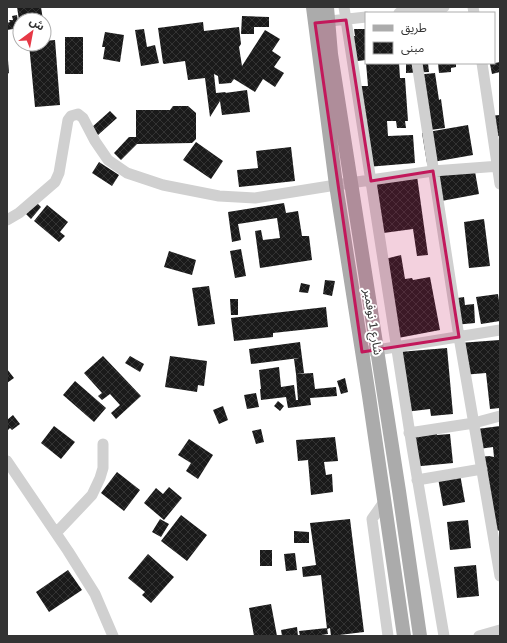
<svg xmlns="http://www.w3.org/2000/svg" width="507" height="643" font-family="Helvetica,'Noto Sans Arabic',sans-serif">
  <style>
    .building { fill: url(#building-cross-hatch) }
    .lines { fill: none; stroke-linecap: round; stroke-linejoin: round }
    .minor { stroke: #d0d0d0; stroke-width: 11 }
    .major { stroke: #ababab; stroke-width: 14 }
    .marked { fill: #c2185b; fill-opacity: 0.2; stroke: #c2185b; stroke-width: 3; stroke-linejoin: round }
    .labels { text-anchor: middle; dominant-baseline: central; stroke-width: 4; stroke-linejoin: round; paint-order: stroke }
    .street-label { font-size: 12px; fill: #333; stroke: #fff }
  </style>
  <defs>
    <pattern id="building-cross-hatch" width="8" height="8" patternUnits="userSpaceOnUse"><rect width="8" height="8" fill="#1a1a1a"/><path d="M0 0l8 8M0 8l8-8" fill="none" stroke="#333"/></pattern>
  </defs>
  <rect width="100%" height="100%" fill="#fff"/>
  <path class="building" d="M17,7h24l2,13h-24z
    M17,15l2,13 -12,2v-7l3,-1 -1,-2h4l-1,-4z
    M242,16l27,1v10h-15v7h-13z
    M203,22l1,9 35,-4 2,17 -2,3 3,19 23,-36 15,9 -8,12 9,6 -7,10 10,6 -9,14 -12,-8 -8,13 -21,-13 -3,4 -12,1 -1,-8 -4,-2 2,19 10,-1 -1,1 22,-3 3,22 -28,3 -2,-14 -10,16 -5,-39 -17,2 -3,-19 -21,3 -1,-1 -5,-35z
    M144,29l3,18 8,-2 4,18 -18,3 -6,-36z
    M354,29h12v31l-17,2 -2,-26h8z
    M105,32l19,3 -4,27 -17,-3 2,-12h-3z
    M65,37h18v37h-18z
    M55,40l5,65 -25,2 -6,-63h15v-3z
    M7,60h1l1,13 -2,1z
    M500,62v10l-8,2 -2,-10z
    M366,63h33l1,15h5l3,43h-3l1,7h-9l-1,-7h-9l1,15 25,-1 2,28 -48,4 -6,-81h7z
    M406,63h22l1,9 -23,1z
    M438,63h18v4l-5,1v4l-12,1z
    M435,73l4,27 2,-1 4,29 -22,3 -8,-56z
    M173,106h15l8,7v26l-4,4 -55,1 -16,16 -7,-7 15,-16h7v-27h34z
    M110,111l7,7 -19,17 -7,-7z
    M500,115v21l-10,1 -2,-21z
    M468,125l5,30 -46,8 -5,-30z
    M196,142l27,19 -12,18 -28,-19z
    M291,147l4,34 -56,6 -2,-17 21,-2 -2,-17z
    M99,162l20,13 -7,11 -20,-13z
    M474,166l5,28 -43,8 -5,-28z
    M417,176l11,79 -11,1 -4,-27 -37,5 -6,-51z
    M36,202l5,5 -10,12 -5,-5z
    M284,203l2,10 12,-2 4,25h7l3,24 -52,8 -5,-37 6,-1 2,10 17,-2 -3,-20 -39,6 3,16 -9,2 -4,-30z
    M47,205l21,17 -8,10 5,4 -6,6 -25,-21z
    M484,219l6,47 -21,2 -5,-46z
    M241,249l5,27 -11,2 -5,-27z
    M169,251l27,9 -4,15 -28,-8z
    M401,255l4,24 7,-1 1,2 17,-3 10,53 -42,8 -13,-79z
    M325,280l10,1 -3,15 -9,-2z
    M301,283l9,2 -2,8 -9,-1z
    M209,286l6,38 -17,2 -6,-38z
    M498,294l2,14v13l-19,3 -5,-27z
    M464,297l1,8 9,-1 1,19 -21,2 -3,-26z
    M230,299h8v16h-7z
    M326,307l2,20 -55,6v4l-39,4 -3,-23z
    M500,340v68l-10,1 -4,-36 -24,2 -3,-32z
    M300,342l4,31 -8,1 -2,-15 5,-1 -48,6 -2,-15z
    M447,348l6,66 -22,2 -1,-7 -25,3 -6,-60z
    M103,356l38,40 -25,23 -5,-6 9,-8 -10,-11 -8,6 -4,-4 4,-3 -18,-20z
    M130,356l14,8 -4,8 -15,-9z
    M170,356l37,5 -3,25 -6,-1 -1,7 -32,-5z
    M279,367l2,20 13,-2 2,15h2l-2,-26 17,-1 2,16 21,-2 1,9 -27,2 1,7 -23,3 -2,-11 -25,3 -1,-11h1l-2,-19z
    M7,369l7,9 -7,5z
    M345,378l3,14 -7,2 -4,-13z
    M75,381l31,27 -12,14 -31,-27z
    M256,393l3,14 -12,2 -3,-14z
    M278,401l6,5 -4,5 -6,-5z
    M223,406l5,14 -9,4 -6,-14z
    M13,415l7,9 -8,6 -2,-2 -3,3v-11z
    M54,426l21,16 -14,17 -20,-16z
    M500,426v105l-8,-2 -12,-72 9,-1 5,1 -1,-10 -14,2 -2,-20z
    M261,429l3,13 -8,2 -4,-13z
    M436,429l1,6 13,-1 3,29 -42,4 -4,-35z
    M335,437l3,24 -14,1 2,13 6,-1 1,18 -22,3 -3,-35 -10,1 -2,-21z
    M189,439l24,16 -15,24 -12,-8 5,-8 -13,-8z
    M117,472l23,18 -16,21 -23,-18z
    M460,474l5,28 -22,4 -5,-28z
    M169,487l13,11 -18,22 -20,-17 12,-15 7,6z
    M181,515l26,20 -20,26 -26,-20z
    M160,519l9,5 -8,13 -9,-5z
    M350,519l14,113 -33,4 -1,-8 -3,1 -6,-54 -18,2 -1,-10 14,-2 -6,-42z
    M468,520l3,28 -21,2 -3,-28z
    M294,531l15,1v11h-15z
    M260,550h12v16h-12z
    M295,553l2,17 -11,1 -2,-17z
    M148,554l26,23 -23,26 -9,-8 3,-3 -17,-14z
    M476,565l3,31 -22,2 -3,-31z
    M68,570l14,20 -33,22 -13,-20z
    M271,604l6,32h-23l-5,-28z
    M297,627l1,9h-16l-1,-6z
    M327,628l1,6 -13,2h-15l-1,-5z"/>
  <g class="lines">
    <path class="minor" d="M344,7l68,440 32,189
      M473,7l1,6
      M399,13l45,-6
      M321,22l45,-5
      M417,63l42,274 41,239
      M482,63l18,121
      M7,220l12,-7 36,-31 4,-9 9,-53 3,-4 7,-2 5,4 12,23 13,19 19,13 36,12 56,11 36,2 81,-13 97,-14 67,-5
      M362,352l15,-2 123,-20
      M409,433l65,-10 26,-7
      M7,461l61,90 27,43 18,42
      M417,480l65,-11
      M384,502l-12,17 16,117
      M56,533l36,-38 8,-17 3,-10v-24
      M479,636l21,-6"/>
    <path class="major" d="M313,7l23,178 33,211 35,240
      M327,7l4,47 68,437 21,145"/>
  </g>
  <path class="marked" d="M346,20l25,161 62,-10 26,166 -97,15 -47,-329z"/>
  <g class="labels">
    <g class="street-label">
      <text transform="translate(373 322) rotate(81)">شارع 1 نوفمبر</text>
    </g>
  </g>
  <rect width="507" height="643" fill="none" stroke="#333333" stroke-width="16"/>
  <rect x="365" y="12" width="130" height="52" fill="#ffffff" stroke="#adadad"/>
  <rect x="373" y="25" width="20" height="6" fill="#ababab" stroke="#adadad"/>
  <text x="401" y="32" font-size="12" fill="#333333">طريق</text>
  <rect x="373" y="42" width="20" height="12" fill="url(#building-cross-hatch)" stroke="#adadad"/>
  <text x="401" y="52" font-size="12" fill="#333333">مبنى</text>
  <g transform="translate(32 32) rotate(32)"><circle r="19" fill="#ffffff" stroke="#adadad"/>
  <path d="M0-3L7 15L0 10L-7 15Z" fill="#e63946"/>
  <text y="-6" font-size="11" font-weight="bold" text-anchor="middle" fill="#333333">ش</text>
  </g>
</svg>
